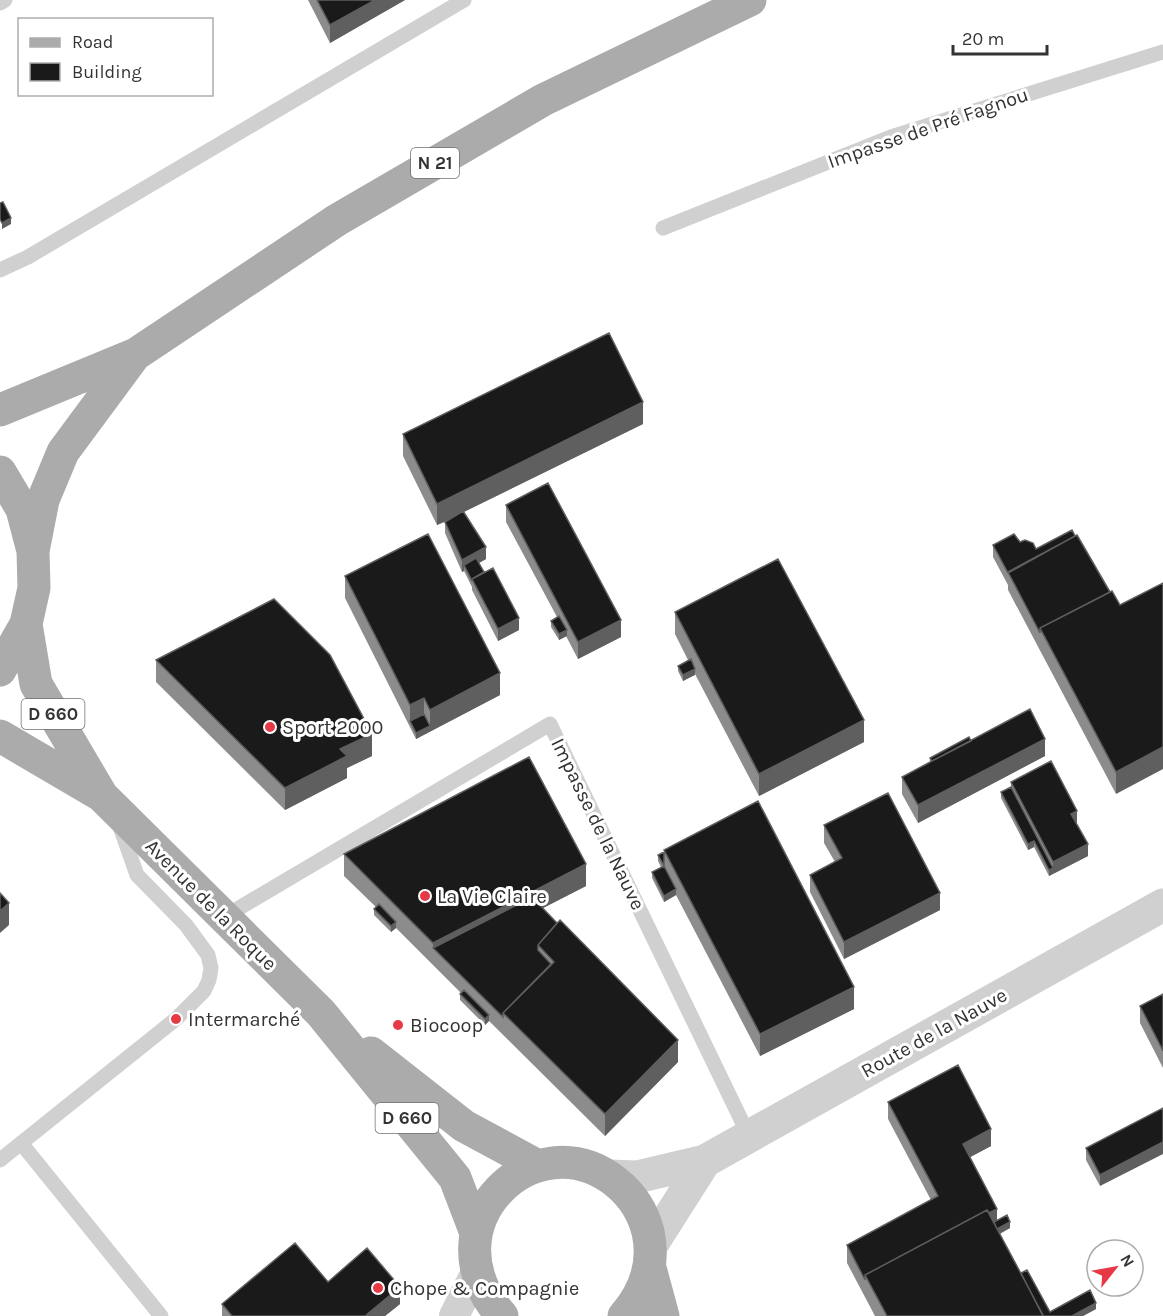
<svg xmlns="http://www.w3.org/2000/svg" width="1163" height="1316" font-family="Karla,sans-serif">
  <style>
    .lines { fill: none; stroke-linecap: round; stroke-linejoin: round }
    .service { stroke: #d0d0d0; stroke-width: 15 }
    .minor { stroke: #d0d0d0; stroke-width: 30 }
    .tertiary { stroke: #d0d0d0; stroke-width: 33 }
    .primary { stroke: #ababab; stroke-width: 33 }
    .wall { fill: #8c8c8c }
    .shaded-wall { fill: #5f5f5f }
    .building { fill: #1a1a1a; stroke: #5f5f5f; stroke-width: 1.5 }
    .poi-dot { fill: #e63946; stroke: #fff; stroke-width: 2 }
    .labels { text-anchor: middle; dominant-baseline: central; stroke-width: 6; stroke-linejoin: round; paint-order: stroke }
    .shield { fill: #fff; stroke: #707070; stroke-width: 1.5 }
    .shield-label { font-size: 18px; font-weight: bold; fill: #333 }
    .street-label { font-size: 20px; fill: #333; stroke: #fff }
    .poi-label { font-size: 20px; fill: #333; stroke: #fff; text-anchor: start }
  </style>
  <rect width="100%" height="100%" fill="#fff"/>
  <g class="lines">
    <path class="service" d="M0,3l5,-3
      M663,228l228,-91 272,-85
      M0,270l28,-13 436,-257
      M224,917l326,-193 199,412
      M21,1143l140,173
      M0,1160l176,-141 28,-28 5,-11 2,-12 -3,-13 -22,-30 -49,-50 -18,-51"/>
    <path class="minor" d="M454,1316l22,-44"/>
    <path class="tertiary" d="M608,1176l29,1 68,-16 458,-256
      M651,1246l54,-85"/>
    <path class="primary" d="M0,410l136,-56 201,-134 206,-120 207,-100
      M0,472l22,37 11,42 1,37 -8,36 -26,46
      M33,551l10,-51 20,-48 71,-96
      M26,624l10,60 66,112 219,217 134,165 21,55
      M0,736l99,58
      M371,1053l93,73 74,40
      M650,1268l13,48
      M502,1316c-80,-90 33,-200 115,-133 16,13 26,29 31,49 7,32 -3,60 -24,84"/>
  </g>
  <path class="wall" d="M308,0h97l-75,43z
    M643,424l-179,88 22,47 -7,4 40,67 -21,11 -26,-51v-3l-8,-16 -2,1 -17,-39v-11l-8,3 -34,-69v-22z
    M506,505l115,132 -43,22 -12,-23 -7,4 -8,-13v-6l6,-4 -51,-95z
    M1020,542l16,7 74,43 10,13 -4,189 -108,-204v-5l-15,-28v-12z
    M345,576l155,119 -84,44 -71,-141z
    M675,612l189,130 -105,54 -64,-122 -12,7 -5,-10v-5l10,-6 -13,-26z
    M156,660l216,96 -25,12v10l-62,32 -129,-128z
    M971,741l74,15 -127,67 -16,-29v-17l28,-14v-5z
    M1011,782l66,41h-1l12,33 -39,20 -15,-29 -6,3 -27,-52v-6l10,-5z
    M824,825l116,85 -96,49 -34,-67v-17l25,-13 -11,-19z
    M664,850l190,159 -94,47 -84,-161 -12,7 -12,-24v-6l9,-5 -3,-6v-6l6,-3z
    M344,854l242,32 -43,22 135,154 -73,74 -116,-115 -4,4 -25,-25v-6l1,-1 -65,-65 -5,4 -17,-17v-6l2,-2 -32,-31z
    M1163,994v74l-23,-45v-17z
    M888,1102l103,44 -21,11 27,63 13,8 -10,6 21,39 29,39 46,-3 -13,7h-208l-28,-53v-18l84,-45 -43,-81z
    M1163,1108l-63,78 -14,-26v-12z
    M328,1282l72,22 -15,12h-163v-12z"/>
  <path class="shaded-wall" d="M375,0h30l-75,43v-18z
    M11,218v6l-9,5v-6z
    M643,402v22l-206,101v-21z
    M486,547v12l-20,11 -2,-5v6l-2,1v-12z
    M519,618v12l-21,11v-12z
    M621,620v17l-43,22v-17z
    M567,630v6l-8,4v-6z
    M695,669v6l-12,6v-6z
    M500,673v22l-84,44v-6l14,-7v-16z
    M424,698v22l-14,1v-16z
    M864,720v22l-105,54v-22z
    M372,734v22l-25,12v10l-62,32v-22l55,-39z
    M1045,739v17l-127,67v-18z
    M1163,747v22l-47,25v-22z
    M1077,811v12l-6,3v-12z
    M1034,841v6l-6,3v-6z
    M1088,844v12l-39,20v-6l4,-2v-6z
    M586,864v22l-142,73 -11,-11v17v-22z
    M676,889v6l-12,7v-6z
    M940,893v17l-96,49v-17z
    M9,903v22l-9,8v-22z
    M396,922v6l-5,4v-6z
    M854,987v22l-94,47v-22z
    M489,1015v6l-4,4v-6z
    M678,1040v22l-73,74v-22z
    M991,1129v17l-28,15v-17z
    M1163,1142v12l-63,32v-11z
    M997,1209v17l-130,53z
    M1010,1222v6l-19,10v-6z
    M400,1287v17l-15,12h-20z
    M1096,1303v6l-13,7h-11z"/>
  <path class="building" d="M317,0h58l-45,25z
    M3,202l8,16 -9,5 -2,-4v-16z
    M609,333l34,69 -206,102 -34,-70z
    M548,483l73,137 -43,22 -72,-137z
    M463,511l23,36 -24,13 -17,-38z
    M1072,530l3,6 -67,37 -15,-28 21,-11 6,8 5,-2 8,3 3,6z
    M428,534l72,139 -70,37 -6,-12 -14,7 -65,-129z
    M1077,535l33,57 -70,36v5l-32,-61z
    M476,558l8,14 -12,7v2l-8,-16z
    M778,559l86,161 -105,54 -84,-162z
    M493,568l26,50 -21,11 -26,-50z
    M1163,583v164l-47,25 -76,-144 72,-37 8,14z
    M274,599l56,56 42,79 -32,15 7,7 -62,32 -129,-128z
    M559,616l8,14 -8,4 -8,-13z
    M691,659l4,10 -12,6 -5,-9z
    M1030,709l15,30 -127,66 -16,-28z
    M424,714l6,12 -14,7 -6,-12z
    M969,737l2,4 -39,20 -2,-3z
    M529,757l57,107 -153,79 -89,-89z
    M1051,761l26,50 -6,3 17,30 -35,18 -42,-80z
    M1011,787l42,81 -4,2 -15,-29 -6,3 -27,-52z
    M888,793l52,100 -96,49 -34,-67 32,-17 -18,-33z
    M758,801l96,186 -94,47 -96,-184z
    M664,852v14l-6,-11z
    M664,866l12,23 -12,7 -12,-24z
    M0,893l9,10 -9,8z
    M532,897l25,26 -19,22v5l13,14 -48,49v4l-70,-69z
    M379,904l17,18 -5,4 -17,-17z
    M560,920l118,120 -73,74 -102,-101 51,-51 -16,-17z
    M464,990l25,25 -4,4 -25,-25z
    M1163,994v57l-23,-45z
    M958,1065l33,64 -28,15 34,65 -8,4 -2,-3 -122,65v5l-18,-35 91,-49 -50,-94z
    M1163,1108v34l-63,33 -14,-27z
    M987,1210l56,105 -1,1h-155l-22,-41z
    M1007,1215l3,7 -13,7 -3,-7z
    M295,1243l33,39 39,-34 33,39 -35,29h-133l-10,-12z
    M1027,1270l23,42 40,-22 6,13 -24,13h-29l-22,-43z"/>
  <g class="poi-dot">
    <circle cx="270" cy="727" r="6"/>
    <circle cx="425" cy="896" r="6"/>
    <circle cx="176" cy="1019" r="6"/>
    <circle cx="398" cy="1025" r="6"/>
    <circle cx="378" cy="1288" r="6"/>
  </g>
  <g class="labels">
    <g class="shield">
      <rect x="411" y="148" width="48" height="30" rx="4.5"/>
      <rect x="21.5" y="699" width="63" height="30" rx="4.5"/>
      <rect x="375.5" y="1103" width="63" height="30" rx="4.5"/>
    </g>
    <g class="shield-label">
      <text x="435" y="163">N 21</text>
      <text x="53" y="714">D 660</text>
      <text x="407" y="1118">D 660</text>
    </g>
    <g class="street-label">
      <text transform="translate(928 128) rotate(-19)">Impasse de Pré Fagnou</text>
      <text transform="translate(598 824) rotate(64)">Impasse de la Nauve</text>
      <text transform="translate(211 905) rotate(45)">Avenue de la Roque</text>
      <text transform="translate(934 1033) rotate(-29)">Route de la Nauve</text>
    </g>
    <g class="poi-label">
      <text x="282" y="727">Sport 2000</text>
      <text x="437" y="896">La Vie Claire</text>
      <text x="188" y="1019">Intermarché</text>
      <text x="410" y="1025">Biocoop</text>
      <text x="390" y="1288">Chope &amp; Compagnie</text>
    </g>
  </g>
  <rect x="18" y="18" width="195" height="78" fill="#ffffff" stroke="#adadad" stroke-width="1.5"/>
  <rect x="30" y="38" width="30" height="9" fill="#ababab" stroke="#adadad" stroke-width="1.5"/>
  <text x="72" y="48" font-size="18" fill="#333333">Road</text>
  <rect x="30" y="63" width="30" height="18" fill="#1a1a1a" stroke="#adadad" stroke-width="1.5"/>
  <text x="72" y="78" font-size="18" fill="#333333">Building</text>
  <g transform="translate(1115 1268) rotate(59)"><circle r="28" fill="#ffffff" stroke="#adadad" stroke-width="1.5"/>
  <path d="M0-4.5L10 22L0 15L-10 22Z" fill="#e63946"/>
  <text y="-9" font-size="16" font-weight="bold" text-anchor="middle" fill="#333333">N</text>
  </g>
  <path d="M953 45v9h94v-9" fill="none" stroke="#333333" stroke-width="3"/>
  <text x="962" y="45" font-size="18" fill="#333333" stroke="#ffffff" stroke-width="4.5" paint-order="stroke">20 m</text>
</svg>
